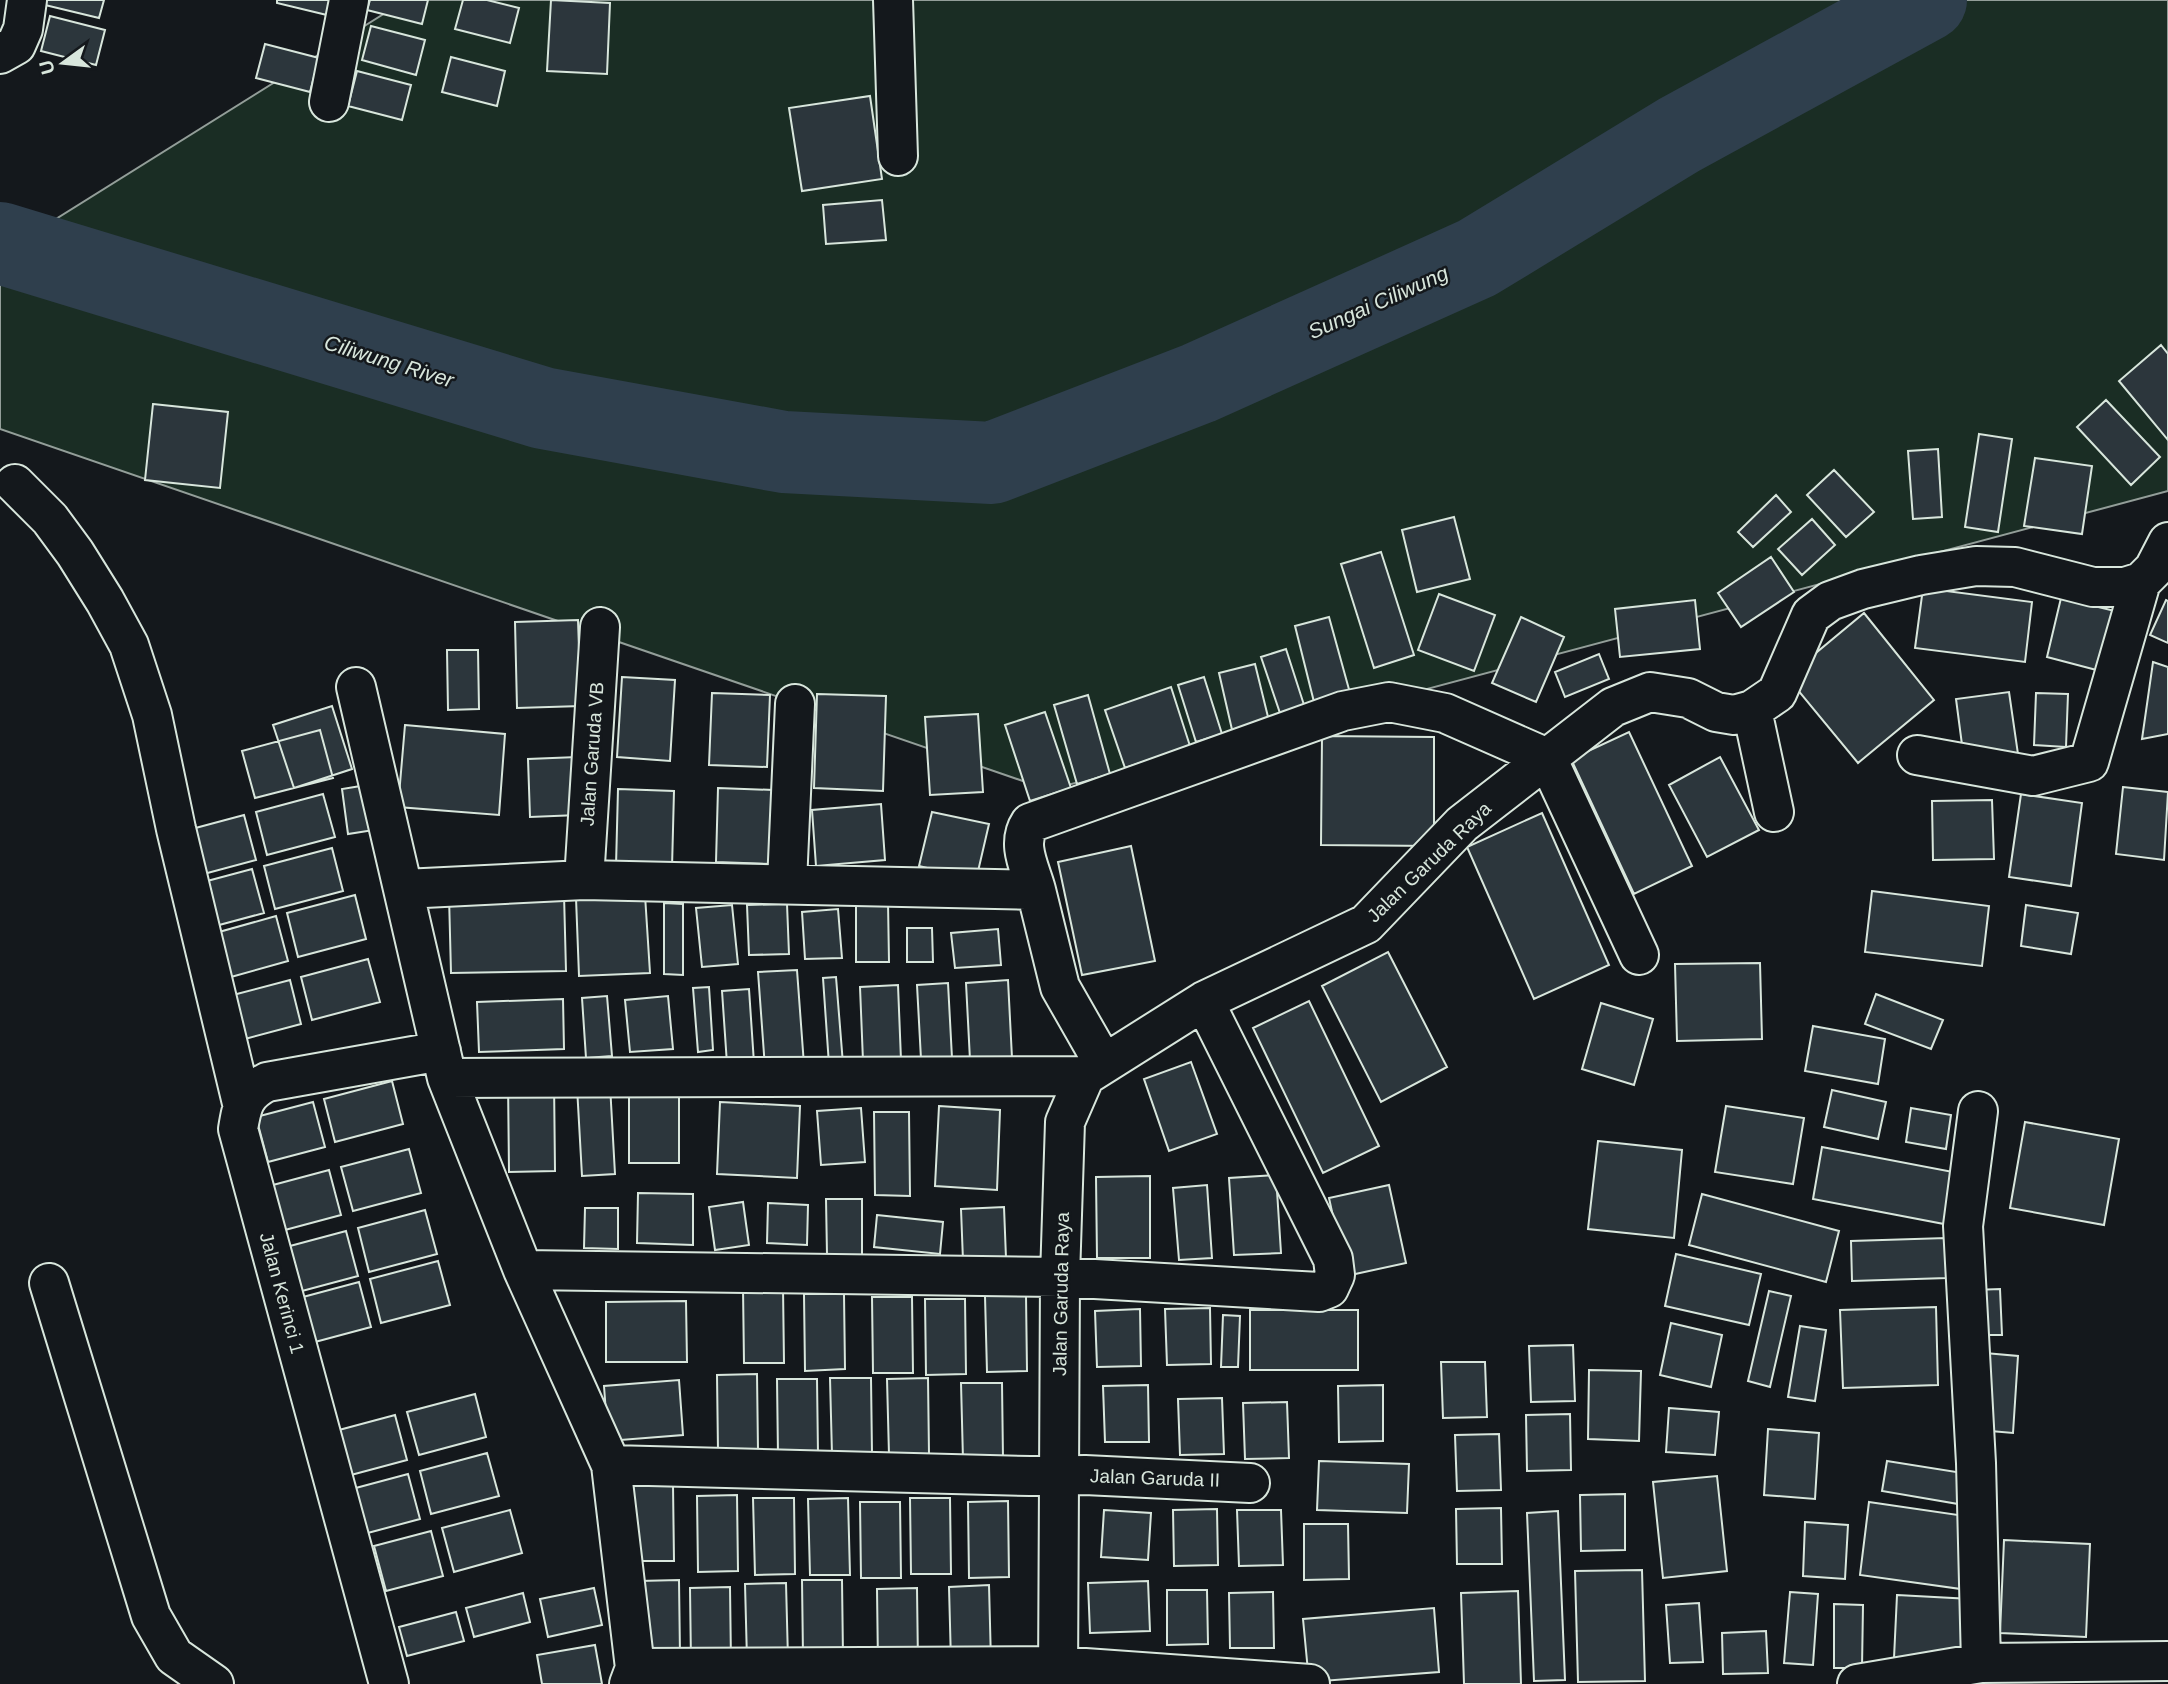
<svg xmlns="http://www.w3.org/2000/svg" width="2168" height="1684" font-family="Helvetica,sans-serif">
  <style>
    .green { fill: #1a2d24; stroke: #939e99; stroke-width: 2 }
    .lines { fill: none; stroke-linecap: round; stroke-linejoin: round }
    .river { stroke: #2f3f4d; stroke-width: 82 }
    .building { fill: #2c363c; stroke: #d8e6dc; stroke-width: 2 }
    .minor-casing { stroke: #d8e6dc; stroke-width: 42 }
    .minor { stroke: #14181c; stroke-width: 38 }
    .labels { text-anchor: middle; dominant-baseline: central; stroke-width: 5; stroke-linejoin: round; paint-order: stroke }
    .street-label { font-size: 19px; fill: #d8e6dc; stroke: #14181c }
    .water-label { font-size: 21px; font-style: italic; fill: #d8e6dc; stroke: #14181c }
  </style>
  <rect width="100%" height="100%" fill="#14181c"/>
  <path class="green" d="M406,0h1762v491l-1119,299 -1049,-361v-175z"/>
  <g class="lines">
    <path class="river" d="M0,243l543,165 241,44 208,11 207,-80 278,-125 202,-123 247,-135"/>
  </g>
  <path class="building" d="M46,0h58l-5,18 -54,-13z
    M277,0h58l-4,16 -54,-13z
    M370,0h58l-6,24 -55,-14z
    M463,0h24l32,8 -9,35 -55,-14z
    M551,0l59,3 -3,71 -60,-3z
    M50,16l55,14 -9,35 -55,-14z
    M371,26l54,14 -9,35 -54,-15z
    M265,44l54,14 -9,34 -54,-14z
    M451,57l54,14 -8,35 -55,-14z
    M357,71l54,14 -9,35 -54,-14z
    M870,96l12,83 -80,12 -13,-83z
    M882,200l4,40 -60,4 -3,-39z
    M2161,345l7,9v86l-49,-59z
    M2106,400l54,57 -29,28 -54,-58z
    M153,404l75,8 -8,76 -75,-8z
    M1979,434l33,5 -14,93 -33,-5z
    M1938,449l4,68 -29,2 -5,-68z
    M2035,458l57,8 -10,68 -58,-8z
    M1834,470l40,42 -28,25 -39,-42z
    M1776,495l15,17 -38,35 -15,-15z
    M1454,517l16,62 -53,13 -15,-62z
    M1812,519l23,26 -33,30 -24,-26z
    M1381,552l33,103 -40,13 -33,-104z
    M1771,557l23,35 -53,35 -23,-34z
    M1923,588l109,14 -7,60 -110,-14z
    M1439,594l56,21 -21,56 -56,-21z
    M2061,598l58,14 -15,60 -57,-15z
    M1695,600l5,49 -80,8 -5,-48z
    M2166,600l2,1v42l-18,-8z
    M1864,613l70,87 -76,63 -71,-86z
    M1329,617l21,76 -36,9 -19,-76z
    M1521,617l43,20 -28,65 -44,-19z
    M578,620l3,86 -64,2 -2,-86z
    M1286,649l19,59 -24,8 -20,-59z
    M447,650h31l1,59 -31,1z
    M1599,654l10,25 -44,18 -10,-25z
    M2153,662l15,5v67l-26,5z
    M1255,664l15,61 -37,9 -14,-61z
    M622,677l53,3 -5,81 -53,-4z
    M1204,677l18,57 -26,8 -18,-57z
    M1171,687l19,59 -65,22 -20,-58z
    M2009,692l9,62 -54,6 -8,-61z
    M712,693l58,2 -3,72 -58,-2z
    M2036,693l32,1 -2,53 -32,-2z
    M817,694l69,2 -3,95 -69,-3z
    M1088,695l22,79 -33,10 -23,-79z
    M332,706l20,63 -58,19 -21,-63z
    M1045,712l26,76 -41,13 -25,-76z
    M978,714l5,78 -53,3 -5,-78z
    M405,725l100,9 -6,81 -101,-8z
    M320,730l13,48 -78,20 -13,-47z
    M1629,732l63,134 -58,28 -63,-135z
    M1322,736l112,1v109l-113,-1z
    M577,757l1,58 -48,2 -2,-58z
    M1720,757l39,73 -52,27 -38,-72z
    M367,785l7,45 -26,4 -6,-45z
    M2123,787l45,5 -4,68 -48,-6z
    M718,788l55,2 -2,74 -55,-2z
    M618,789l56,2 -2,77 -56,-2z
    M323,794l12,43 -68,18 -11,-43z
    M2021,794l61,9 -11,83 -62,-9z
    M1992,800l2,59 -61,1 -1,-59z
    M881,804l4,56 -69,6 -4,-56z
    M932,812l57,12 -13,56 -57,-14z
    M1542,813l67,152 -75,34 -67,-152z
    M244,815l12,45 -56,15 -12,-45z
    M1131,846l24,115 -73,14 -24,-113z
    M332,848l11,43 -68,18 -11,-43z
    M252,869l12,44 -56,15 -12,-44z
    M1872,891l117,15 -7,60 -117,-14z
    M564,894l2,77 -115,2 -2,-77z
    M355,895l11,44 -68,18 -11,-44z
    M645,895l5,78 -71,3 -3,-78z
    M856,902h32l1,60h-33z
    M664,903l19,1v71l-19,-1z
    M787,904l2,50 -40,1 -2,-50z
    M732,905l6,59 -36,3 -6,-59z
    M2026,905l52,8 -7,41 -50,-8z
    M838,909l4,49 -37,1 -3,-47z
    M276,916l12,45 -57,16 -12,-45z
    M907,928h25l1,34h-26z
    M998,929l3,36 -46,3 -4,-35z
    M1388,952l59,115 -66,35 -59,-116z
    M368,959l12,43 -68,18 -11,-43z
    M1760,963l2,76 -85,2 -2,-77z
    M797,970l7,95 -39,3 -7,-96z
    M836,977l7,87 -14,1 -6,-87z
    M290,980l11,44 -56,15 -12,-44z
    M1008,980l4,78 -42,2 -4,-77z
    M948,983l4,75 -31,1 -4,-74z
    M898,985l3,75 -38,1 -3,-74z
    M709,987l4,63 -15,2 -5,-64z
    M749,989l5,74 -27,1 -5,-73z
    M1876,994l67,26 -12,29 -66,-25z
    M607,996l5,60 -26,2 -4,-60z
    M668,996l5,53 -43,3 -5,-52z
    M563,999l1,50 -85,3 -2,-50z
    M1309,1001l70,145 -56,27 -70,-145z
    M1601,1003l52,16 -19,66 -52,-16z
    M1813,1026l72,13 -7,45 -73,-13z
    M1191,1062l26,72 -48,17 -25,-72z
    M554,1080l1,91 -46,1 -1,-91z
    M392,1081l11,43 -68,18 -11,-43z
    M610,1085l5,89 -33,2 -5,-89z
    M1832,1090l54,12 -8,37 -54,-12z
    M629,1095h50v68h-50z
    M313,1102l12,45 -57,15 -12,-45z
    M720,1102l80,4 -3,72 -80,-4z
    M939,1106l61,4 -3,80 -62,-4z
    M1726,1106l78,12 -11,66 -78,-12z
    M861,1108l4,54 -44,3 -4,-54z
    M1911,1108l40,7 -5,34 -40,-7z
    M874,1112h35l1,84 -35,-1z
    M2025,1122l94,17 -15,86 -94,-17z
    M1598,1141l84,9 -8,88 -86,-9z
    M1822,1147l131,25 -9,52 -131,-25z
    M409,1149l12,44 -68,18 -12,-44z
    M329,1170l12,45 -56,15 -12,-45z
    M1276,1175l5,78 -47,2 -5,-77z
    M1150,1176v82h-53l-1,-81z
    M1207,1185l5,73 -33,2 -6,-72z
    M1389,1185l17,78 -60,13 -17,-78z
    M638,1193l55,1v51l-56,-2z
    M1702,1194l137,37 -13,51 -137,-37z
    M826,1199h36v56h-35z
    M743,1202l6,43 -34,5 -6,-43z
    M768,1203l40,2 -1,40 -40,-2z
    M1004,1207l2,51 -43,3 -2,-52z
    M585,1208h33v41l-34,-1z
    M425,1210l12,44 -68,18 -11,-44z
    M877,1215l66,7 -3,32 -66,-7z
    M346,1231l12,45 -56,15 -12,-45z
    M1946,1238l1,40 -95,3 -1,-40z
    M1676,1254l85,20 -12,51 -84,-19z
    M438,1261l12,44 -69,18 -11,-44z
    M359,1282l12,45 -56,15 -12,-45z
    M783,1287l1,76h-40l-1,-75z
    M2000,1289l2,46h-26l-2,-45z
    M1769,1291l22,5 -21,91 -22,-6z
    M804,1294h40l1,75 -40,2z
    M1026,1295l1,76 -40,1 -2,-76z
    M872,1297h40l1,76h-40z
    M925,1299h40l1,75 -40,1z
    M686,1301l1,61h-81v-60z
    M1936,1307l2,78 -95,3 -3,-78z
    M1210,1308l1,56 -44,1 -2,-56z
    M1140,1309l1,57 -44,1 -2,-56z
    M1250,1310h108v60h-108z
    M1223,1315l17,1 -2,51h-17z
    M1671,1323l51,12 -11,52 -51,-12z
    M1800,1326l26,4 -11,71 -27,-4z
    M1573,1345l2,56 -44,1 -2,-56z
    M1985,1353l33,3 -5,77 -34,-3z
    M1441,1362h44l2,55 -44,1z
    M1589,1370l52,1 -2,70 -51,-2z
    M757,1374l1,77h-40l-1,-76z
    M830,1378h41l1,76 -40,1z
    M928,1378l1,77h-40l-2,-76z
    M777,1379h40l1,75 -40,1z
    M679,1380l4,55 -75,6 -4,-55z
    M961,1383h41l1,76 -40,1z
    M1148,1385l1,57h-44l-2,-56z
    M1383,1385v56l-44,1 -1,-56z
    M475,1394l11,43 -67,18 -12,-43z
    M1222,1398l2,56 -44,1 -2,-56z
    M1287,1402l2,56 -44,1 -2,-56z
    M1669,1408l50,4 -4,43 -49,-3z
    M1570,1414l1,56 -44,1 -1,-56z
    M395,1415l12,45 -56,15 -12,-45z
    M1768,1429l51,4 -4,66 -51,-4z
    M1499,1434l2,56 -44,1 -2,-56z
    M487,1453l12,43 -68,18 -11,-43z
    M1319,1461l90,3 -2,49 -90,-3z
    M1887,1461l82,13 -5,31 -82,-14z
    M408,1474l12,45 -56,15 -12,-45z
    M1717,1476l10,95 -64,7 -10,-96z
    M673,1485l1,76h-40l-1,-75z
    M1625,1494v56l-44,1 -1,-56z
    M737,1495l1,76 -40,1 -1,-76z
    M753,1498h41l1,76 -40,1z
    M848,1498l2,77h-40l-2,-76z
    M910,1498h40l1,76h-40z
    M1008,1501l1,76 -40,1 -1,-76z
    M860,1502h40l1,76h-40z
    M1869,1502l103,15 -11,72 -101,-14z
    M1501,1508l1,56h-45l-1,-55z
    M1217,1509l1,56 -44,1 -1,-56z
    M510,1510l12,43 -68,19 -12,-44z
    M1104,1510l47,3 -3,47 -47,-3z
    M1237,1510h44l2,55 -44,1z
    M1558,1511l7,169 -31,1 -7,-168z
    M1805,1522l43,3 -3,54 -42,-3z
    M1304,1524h44l1,55 -45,1z
    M431,1531l12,45 -57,15 -12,-45z
    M2004,1540l86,4 -4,93 -86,-4z
    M1642,1570l3,111 -67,1 -3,-111z
    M679,1580l1,76h-40l-1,-75z
    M802,1580h40l1,76h-40z
    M1148,1581l2,50 -60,2 -2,-50z
    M786,1583l2,76 -41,1 -2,-76z
    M989,1585l2,77h-40l-2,-75z
    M730,1587l1,76h-40l-1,-75z
    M594,1588l8,37 -54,12 -8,-38z
    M917,1588l1,77h-40l-1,-76z
    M1167,1590h40l1,54 -41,1z
    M1518,1591l3,93h-57l-3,-91z
    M1273,1592l1,56h-44l-1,-55z
    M1790,1592l28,2 -5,71 -29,-2z
    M523,1593l7,29 -56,15 -8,-29z
    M1897,1595l74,4 -3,63 -74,-4z
    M1699,1603l4,59 -33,1 -4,-58z
    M1834,1604l29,1 -1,63h-28z
    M1434,1608l5,64 -130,10 -6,-63z
    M456,1612l8,29 -57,15 -8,-29z
    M1766,1631l2,42 -45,1 -1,-41z
    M595,1645l7,39h-60l-5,-29z"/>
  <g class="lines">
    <g class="minor-casing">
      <path id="minor" d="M893,0l5,156
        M0,54l16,-9 7,-16 4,-29
        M329,102l20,-102
        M15,484l35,35 25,34 30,48 24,44 23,70 24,114 66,274
        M356,687l91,391 76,192 88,195 24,203 -6,16
        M1752,710l22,102
        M1917,755l116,21 56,-14 52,-180
        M584,880l16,-253
        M787,883l8,-179
        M404,889l180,-9 452,10c-6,-22 -20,-46 -6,-67l313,-112 46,-9 56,11 102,45 92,197
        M1036,890l24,97 44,77
        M447,1078l638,-2
        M1978,1111l-15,115 13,237 5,200
        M523,1270l537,7 259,15 10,-4 6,-13 -2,-16 -129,-258
        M49,1283l102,333 23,40 40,28
        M611,1465l419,11 55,-1 165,8
        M635,1668l422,-2 253,18
        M389,1684l-151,-555c4,-24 6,-35 29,-47l174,-31
        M1058,1684l2,-407 5,-155 20,-46 119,-75 162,-77 96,-100 151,-117 37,-15 38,6 28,14 18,3 18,-5 25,-17 34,-78 19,-14 33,-12 58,-14 55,-9 39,1 78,20h32l16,-5 13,-13 14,-27
        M1857,1684l124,-21 187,-2"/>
    </g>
    <use href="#minor" class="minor"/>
  </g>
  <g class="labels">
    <g class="street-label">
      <text transform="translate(592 754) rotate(-86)">Jalan Garuda VB</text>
      <text transform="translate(1429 862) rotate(-44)">Jalan Garuda Raya</text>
      <text transform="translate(282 1293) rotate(75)">Jalan Kerinci 1</text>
      <text transform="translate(1061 1294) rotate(-89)">Jalan Garuda Raya</text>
      <text transform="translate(1155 1478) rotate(2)">Jalan Garuda II</text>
    </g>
    <g class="water-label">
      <text transform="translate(1378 302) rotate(-24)">Sungai Ciliwung</text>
      <text transform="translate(389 361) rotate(17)">Ciliwung River</text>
    </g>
  </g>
  <g transform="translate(63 63) rotate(255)" stroke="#14181c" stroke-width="5" paint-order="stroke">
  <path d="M0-5L12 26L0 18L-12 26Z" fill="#d8e6dc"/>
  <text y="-10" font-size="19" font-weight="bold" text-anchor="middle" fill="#d8e6dc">U</text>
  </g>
</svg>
